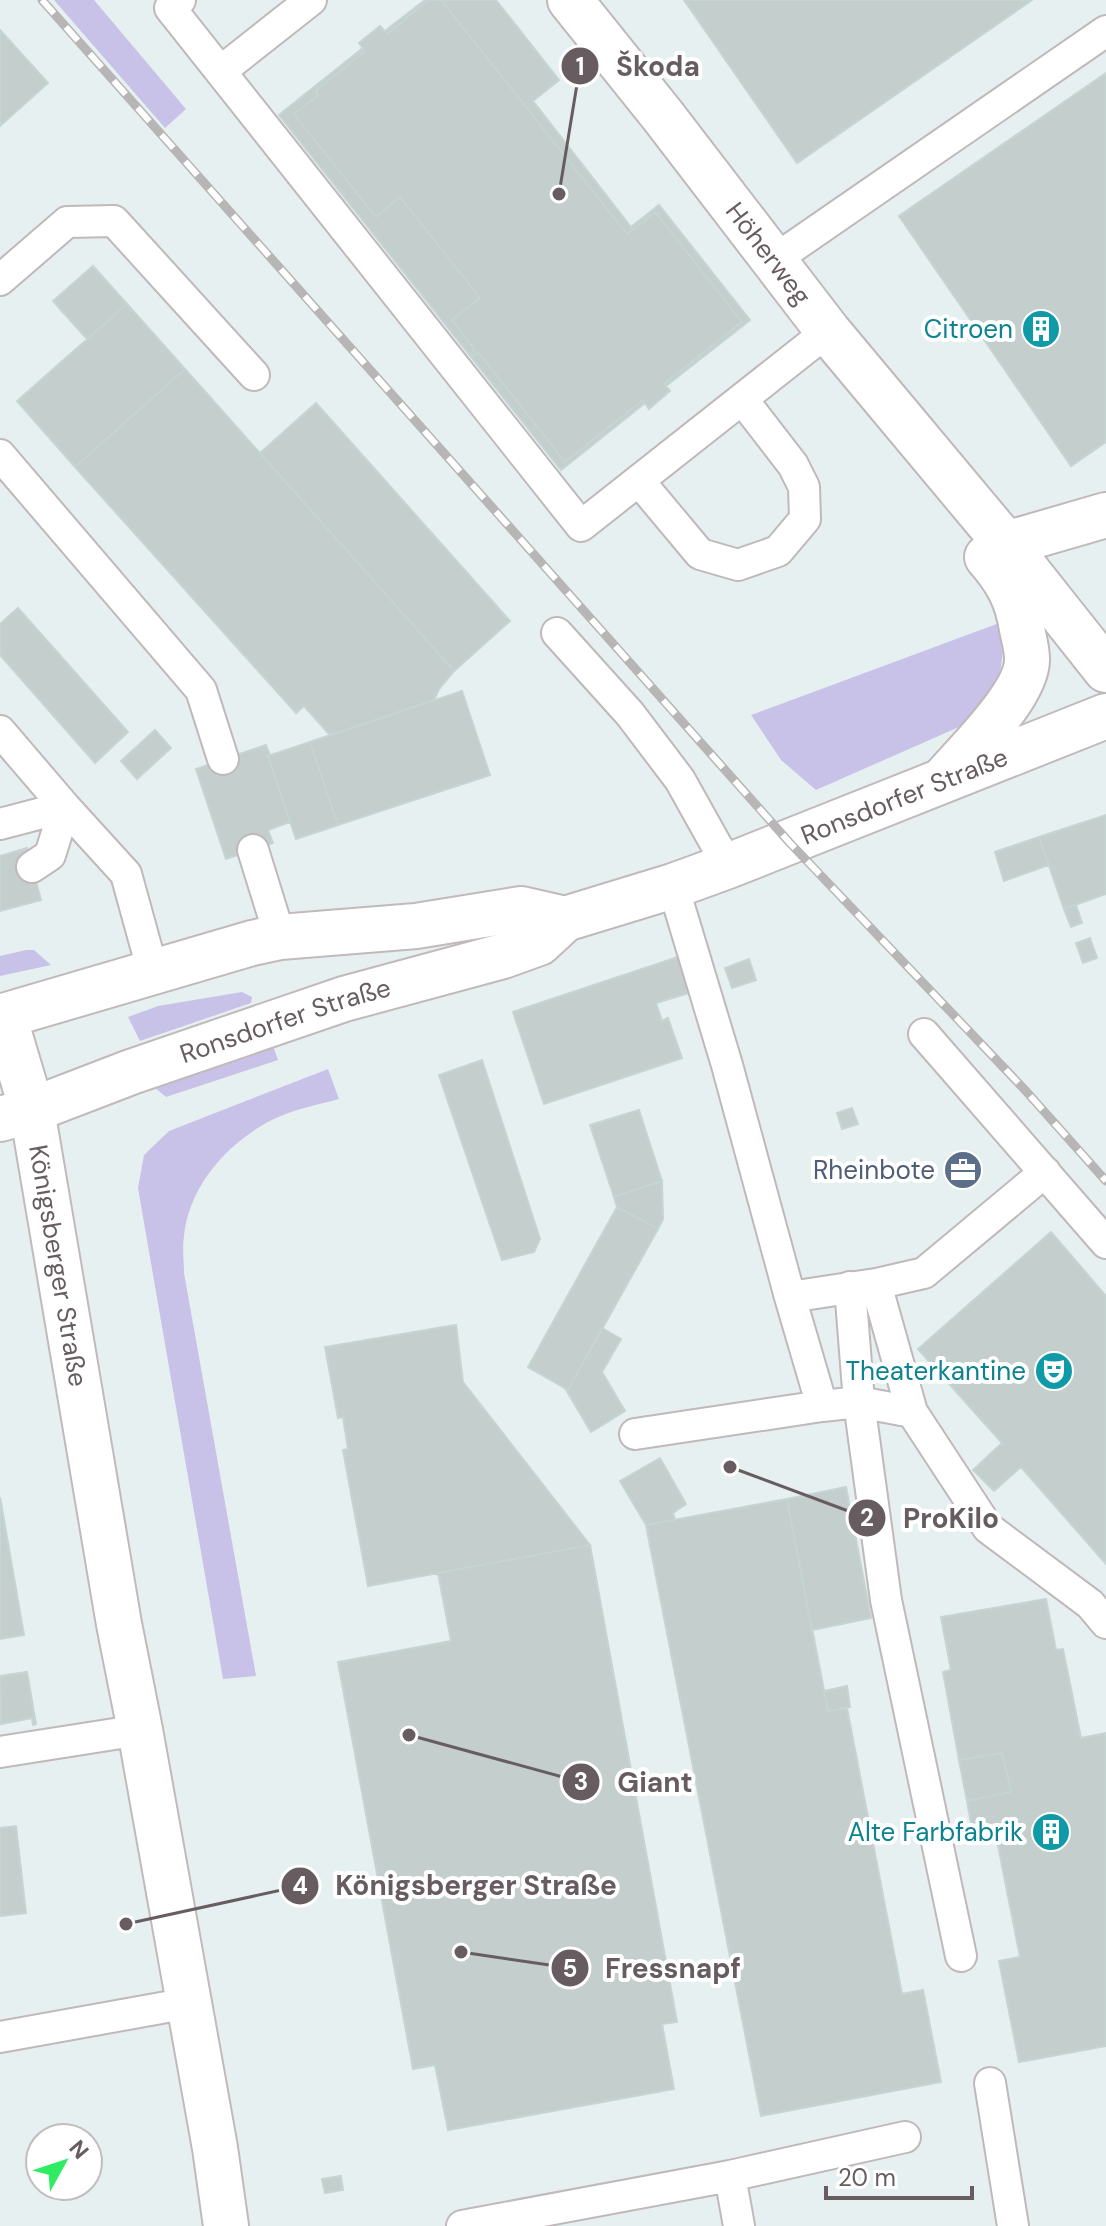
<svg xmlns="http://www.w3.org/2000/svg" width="1106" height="2226" font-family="'DM Sans',sans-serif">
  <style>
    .green { fill: #c9c2e8 }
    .building { fill: #c4cecc; stroke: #c4d5d3; stroke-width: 2 }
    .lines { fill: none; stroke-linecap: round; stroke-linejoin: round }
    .service-casing { stroke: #c0b8ba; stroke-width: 34 }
    .minor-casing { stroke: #c0b8ba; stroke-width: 48 }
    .secondary-casing { stroke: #c2b9bb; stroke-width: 48 }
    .service { stroke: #fff; stroke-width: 30 }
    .minor { stroke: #fff; stroke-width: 44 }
    .secondary { stroke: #fff; stroke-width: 44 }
    .rail-casing { stroke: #b7b5b5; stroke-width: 9 }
    .rail { stroke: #fff; stroke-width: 6; stroke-dasharray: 18; stroke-linecap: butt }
    .labels { text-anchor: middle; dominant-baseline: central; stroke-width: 8; stroke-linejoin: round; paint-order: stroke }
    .street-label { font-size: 26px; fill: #675d60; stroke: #fff }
    .culture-label { font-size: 26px; fill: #0d838f; stroke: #fff; text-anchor: end }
    .service-label { font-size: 26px; fill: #4e5e75; stroke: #fff; text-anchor: end }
    .leader { fill: none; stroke: #675d60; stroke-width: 3 }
    .callout-dot { fill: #675d60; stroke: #fff; stroke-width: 3 }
    .mark-label { font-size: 24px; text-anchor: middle; font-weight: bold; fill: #fff }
    .callout-label { font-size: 28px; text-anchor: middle; font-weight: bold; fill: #675d60; stroke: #fff; stroke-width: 8; stroke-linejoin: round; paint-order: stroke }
  </style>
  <rect width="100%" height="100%" fill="#e6f0f0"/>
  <path class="green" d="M54,0h40l92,109 -21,19z
    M1002,622l3,13 -5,39 -32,49 -152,67 -35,-30 -30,-45z
    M26,950h8l17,15 -51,11v-20z
    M242,992l10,5 -1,6 -111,38 -12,-24 30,-11z
    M273,1046l5,14 -112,37 -12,-10z
    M328,1069l11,30c-22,6 -44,10 -65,20 -45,22 -85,66 -90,117 -2,12 0,25 0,37l72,403 -33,3 -85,-491 6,-33 25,-24z"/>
  <path class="building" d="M425,0h4l-42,34 -2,-3z
    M429,0h12l186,234 28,-22 87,110 -78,62 6,7 -21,18 -6,-9 -78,62 -87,-110 -5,4 -2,-3 4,-3 -23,-30 28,-22 -80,-101 -24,20 -82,-103 24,-19 -3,-4 50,-40 -6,-8 21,-17 7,8z
    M441,0h55l63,80 -26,21 98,126 28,-22 91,115 -84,66 -2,-2 78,-62 -87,-110 -28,22z
    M684,0h348l-235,163z
    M0,30l48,53 -48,43z
    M363,48l2,3 -50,40 3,4 -24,19 82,103 24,-20 80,101 -28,22 23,30 -4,3 2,3 5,-4 87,110 78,-62 2,3 -84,67 -282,-355z
    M1106,73v369l-35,24 -172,-250z
    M93,266l34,38 -40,35 -34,-38z
    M127,304l58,65 -110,98 -58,-66z
    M185,369l269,302 -15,18 -5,11 -104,35 -26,-29 -8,7 -221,-246z
    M316,403l194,218 -56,50 -194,-218z
    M18,608l110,124 -33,31 -95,-108v-31z
    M462,691l28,84 -152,50 -28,-83z
    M155,730l16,18 -34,31 -16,-18z
    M310,742l28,83 -42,14 -28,-83z
    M266,745l4,10 -2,1 22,66 -22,8 5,13 -47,16 -30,-90z
    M1106,815v79l-42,15 -25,-72z
    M1039,837l10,28 -45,16 -9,-29z
    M27,848l14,52 -41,11v-55z
    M1076,905l6,18 -11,4 -7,-18z
    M1090,938l7,20 -14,5 -7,-20z
    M681,956l11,36 -36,11 6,18 6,-3 14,40 -138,46 -31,-92z
    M749,959l7,21 -24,8 -7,-20z
    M482,1060l58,179 -6,13 -32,8 -63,-185z
    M852,1108l6,16 -16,5 -5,-16z
    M639,1110l23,71 -48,16 -24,-72z
    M662,1181l1,38 -5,10 -41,-22 -3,-10z
    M617,1207l41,22 -90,161 -40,-23z
    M1051,1232l55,64v268l-85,-97 -27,24 -21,-21 29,-27 -84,-94z
    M456,1325l7,57 127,163 -222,41 -25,-136 5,-1 -5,-32 -5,1 -13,-71z
    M602,1328l19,11 -19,33 23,39 -34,21 -26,-44 3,2z
    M660,1458l26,46 -13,9 2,7 -29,5 -26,-44z
    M846,1487l25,131 -59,12 -25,-131z
    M0,1497l24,138 -24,4z
    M787,1499l41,212 19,-3 55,286 21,-4 18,92 -180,34 -115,-591z
    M590,1545l87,477 -15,2 12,65 -226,41 -13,-65 -22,4 -75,-407 113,-21 -13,-68z
    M1046,1599l10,51 7,-1 18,89 25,-5v313l-87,16 -20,-101 21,-4 -25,-127 -22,4 -6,-33 44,-9 -9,-39 -43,7 -16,-88 8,-2 -10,-53z
    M27,1672l9,52 -3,1 -1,-7 -31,6 -1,-48z
    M847,1686l3,21 -22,4 -4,-20z
    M1002,1753l9,39 -44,9 -8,-41z
    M16,1826l10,87 -26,3v-88z
    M341,2176l2,14 -18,3 -3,-14z"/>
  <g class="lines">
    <g class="service-casing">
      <path id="service" d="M180,0l-10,8 411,518 247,-195
        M221,71l90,-71
        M774,260l332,-229
        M0,280l67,-58 47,-1 140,154
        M0,455l201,235 22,69
        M639,481l61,73 38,11 40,-14 27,-32 -1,-32 -11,-22 -51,-66
        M557,633l73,81 50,66 48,86
        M0,731l65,76 61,67 27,98
        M0,824l65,-17
        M253,850l27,87
        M32,867l18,-12 15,-48
        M673,886l54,179 63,232 32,109
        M924,1034l182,209
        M876,1284l36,128 76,116 102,76 16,19
        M850,1287l9,115 27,198 75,356
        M790,1297l86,-13 48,-11 121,-101
        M635,1434l187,-28 37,-4 53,10
        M0,1752l140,-22
        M0,2037l189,-34
        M990,2083l23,143
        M730,2176l9,50
        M462,2226l268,-50 175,-39"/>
    </g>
    <g class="minor-casing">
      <g id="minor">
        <path id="s1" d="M570,0l93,116 165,215 178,213 100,126"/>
        <path d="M1006,544l100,-29"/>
        <path d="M943,780c22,-26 85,-86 84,-121 0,-10 -3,-20 -5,-30 -5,-31 -15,-49 -35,-72"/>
      </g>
    </g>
    <g class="secondary-casing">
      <g id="secondary">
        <path id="s2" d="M4,1016l28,94 87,514 21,106 75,418 11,78"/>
        <path d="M0,1017l252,-74 28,-6 136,-11 105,-17 44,10"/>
        <path id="s3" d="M0,1119l32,-9 99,-38 213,-73 159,-43 36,-13 26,-24 108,-33 55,-20 378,-150"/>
      </g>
    </g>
    <use href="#service" class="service"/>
    <use href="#minor" class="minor"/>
    <use href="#secondary" class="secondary"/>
    <g class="rail-casing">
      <path id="rail" d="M42,0l747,842 236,248 81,91"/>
    </g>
    <use href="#rail" class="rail"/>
  </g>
  <defs>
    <g id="building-disc" transform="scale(2)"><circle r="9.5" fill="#0f9aa8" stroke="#fff"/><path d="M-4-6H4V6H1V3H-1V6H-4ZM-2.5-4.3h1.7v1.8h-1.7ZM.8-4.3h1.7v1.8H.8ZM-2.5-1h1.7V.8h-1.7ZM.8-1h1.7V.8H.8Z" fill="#fff"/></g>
    <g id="office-disc" transform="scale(2)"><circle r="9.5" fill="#5c6f8a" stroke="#fff"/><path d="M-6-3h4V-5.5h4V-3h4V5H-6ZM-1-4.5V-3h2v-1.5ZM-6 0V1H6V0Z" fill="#fff"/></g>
    <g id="theatre-disc" transform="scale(2)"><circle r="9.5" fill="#0f9aa8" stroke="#fff"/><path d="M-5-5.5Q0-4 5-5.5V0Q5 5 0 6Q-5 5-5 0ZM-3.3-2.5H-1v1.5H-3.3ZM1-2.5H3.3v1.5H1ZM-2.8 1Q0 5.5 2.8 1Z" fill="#fff"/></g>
  </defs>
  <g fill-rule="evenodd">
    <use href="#building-disc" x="1041" y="329"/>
    <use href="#office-disc" x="963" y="1170"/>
    <use href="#theatre-disc" x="1054" y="1371"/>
    <use href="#building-disc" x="1051" y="1832"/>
  </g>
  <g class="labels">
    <g class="street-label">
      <text stroke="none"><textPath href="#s1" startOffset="322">Höherweg</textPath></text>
      <text stroke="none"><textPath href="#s3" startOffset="964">Ronsdorfer Straße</textPath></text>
      <text stroke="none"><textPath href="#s3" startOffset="302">Ronsdorfer Straße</textPath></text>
      <text stroke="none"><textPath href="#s2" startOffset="256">Königsberger Straße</textPath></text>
    </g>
    <g class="culture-label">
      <text x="1013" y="329">Citroen</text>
      <text x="1026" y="1371">Theaterkantine</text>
      <text x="1023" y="1832">Alte Farbfabrik</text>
    </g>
    <g class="service-label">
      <text x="935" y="1170">Rheinbote</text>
    </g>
  </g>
  <path class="leader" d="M559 194L580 66M730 1467L867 1518M409 1735L581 1782M126 1924L300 1886M461 1952L570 1968"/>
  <g class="callout-dot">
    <circle cx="559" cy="194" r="8"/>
    <circle cx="730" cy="1467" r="8"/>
    <circle cx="409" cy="1735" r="8"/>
    <circle cx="126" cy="1924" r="8"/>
    <circle cx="461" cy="1952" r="8"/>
    <circle cx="580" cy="66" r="20"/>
    <circle cx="867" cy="1518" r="20"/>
    <circle cx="581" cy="1782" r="20"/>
    <circle cx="300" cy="1886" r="20"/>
    <circle cx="570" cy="1968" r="20"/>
  </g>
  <g class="mark-label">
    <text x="580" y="75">1</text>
    <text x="867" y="1526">2</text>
    <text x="581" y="1790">3</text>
    <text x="300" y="1894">4</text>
    <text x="570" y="1977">5</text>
  </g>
  <g class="callout-label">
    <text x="658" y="76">Škoda</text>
    <text x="951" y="1528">ProKilo</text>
    <text x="655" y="1792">Giant</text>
    <text x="476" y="1895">Königsberger Straße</text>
    <text x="673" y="1978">Fressnapf</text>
  </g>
  <g transform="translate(64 2162) rotate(50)"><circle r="38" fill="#ffffff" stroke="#c2bebf" stroke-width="2"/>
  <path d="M0-6L14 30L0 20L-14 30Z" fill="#30ec62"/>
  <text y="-12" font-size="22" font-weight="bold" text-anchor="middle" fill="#675d60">N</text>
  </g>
  <path d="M826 2186v12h146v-12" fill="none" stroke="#675d60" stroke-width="4"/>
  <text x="838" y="2186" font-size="24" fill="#675d60" stroke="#ffffff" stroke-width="6" paint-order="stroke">20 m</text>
</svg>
